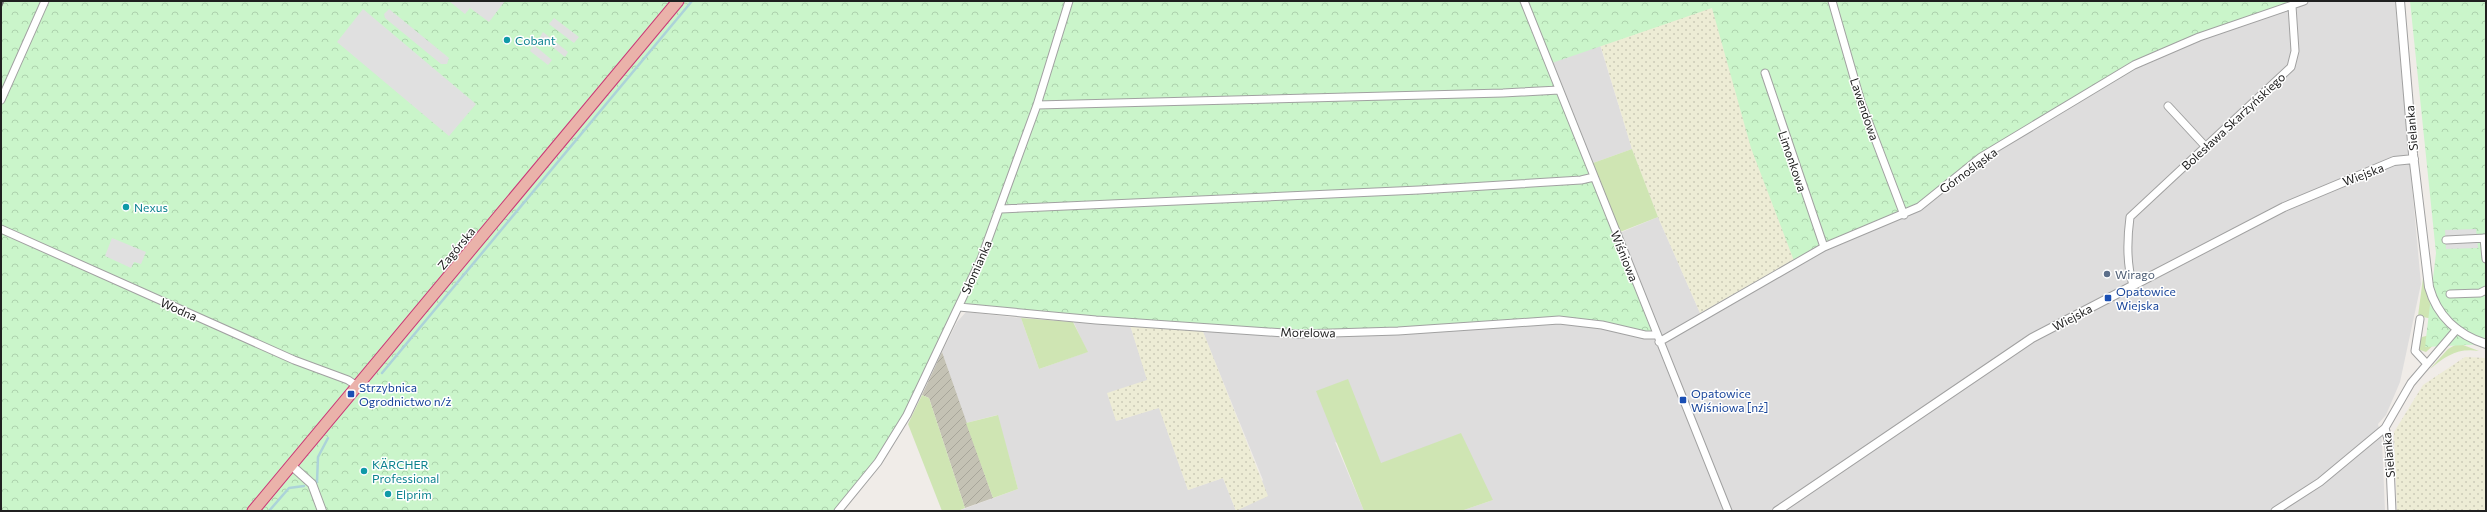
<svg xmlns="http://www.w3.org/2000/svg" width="2487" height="512" font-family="Commissioner,sans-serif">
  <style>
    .residential { fill: #dedddd }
    .construction { fill: url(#construction-furrows) }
    .farmland { fill: url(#farmland-dots) }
    .grass { fill: #cfe5b3 }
    .park { fill: url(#park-crowns) }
    .parking { fill: #e0e0e0 }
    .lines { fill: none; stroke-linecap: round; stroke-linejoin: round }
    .stream { stroke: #acd3d9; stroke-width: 2.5 }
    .minor-casing { stroke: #a1a1a1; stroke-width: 9 }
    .tertiary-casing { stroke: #a1a1a1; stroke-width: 10 }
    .trunk-casing { stroke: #cb3776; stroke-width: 13 }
    .minor { stroke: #fff; stroke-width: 7 }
    .tertiary { stroke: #fff; stroke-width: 8 }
    .trunk { stroke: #eab2aa; stroke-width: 11 }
    .rail { stroke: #6e6e6e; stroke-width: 2.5; stroke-dasharray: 8 8; stroke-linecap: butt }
    .culture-dot { fill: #0f9aa8; stroke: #fff; stroke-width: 1.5 }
    .service-dot { fill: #5c6f8a; stroke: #fff; stroke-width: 1.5 }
    .transit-dot { fill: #1a4fb4; stroke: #fff; stroke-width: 1.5 }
    .labels { text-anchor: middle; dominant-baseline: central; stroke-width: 3; stroke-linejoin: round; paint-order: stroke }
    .culture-label { font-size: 12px; fill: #0d838f; stroke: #fff; text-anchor: start }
    .street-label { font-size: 12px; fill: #202020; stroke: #fff }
    .service-label { font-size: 12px; fill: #4e5e75; stroke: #fff; text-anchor: start }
    .transit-label { font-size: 12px; fill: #164399; stroke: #fff; text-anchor: start }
  </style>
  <defs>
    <pattern id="construction-furrows" width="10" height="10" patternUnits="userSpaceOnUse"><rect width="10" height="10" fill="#c4c2b4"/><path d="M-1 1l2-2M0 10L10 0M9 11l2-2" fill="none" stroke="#a8a69a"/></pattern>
    <pattern id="farmland-dots" width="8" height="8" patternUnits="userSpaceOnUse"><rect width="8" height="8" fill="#edecd5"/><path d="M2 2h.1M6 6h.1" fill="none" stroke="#cbcab7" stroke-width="1.8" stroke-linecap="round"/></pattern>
    <pattern id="park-crowns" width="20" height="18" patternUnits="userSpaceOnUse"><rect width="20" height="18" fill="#caf5ca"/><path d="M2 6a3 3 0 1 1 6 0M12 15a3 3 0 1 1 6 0" fill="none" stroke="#add2ad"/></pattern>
  </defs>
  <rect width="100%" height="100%" fill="#f0ece8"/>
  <path class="residential" d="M2293,1h102l26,283 -21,98 -14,33 -8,9 4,17 3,70h-924l32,-11 -112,-37 -46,-21 29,69h-128l27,-31 -63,-155 410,-88 48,-20 42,96 436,-253z
    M1593,22l39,127 -39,14 -50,-124z
    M966,312l55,6 18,51 48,-17 -17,-38 60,11 18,55 -31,41 42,-14 29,83 35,-12 13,33h-278l60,-22 -21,-74 -31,8 -24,-71 15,-30z"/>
  <path class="construction" d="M942,352l51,146 -28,10 -36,-110 -7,-3z"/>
  <path class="farmland" d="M1587,1h240l-13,247 -114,65 -42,-96 -26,-68z
    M1130,325l72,4 66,167 -32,15 -13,-33 -35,12 -29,-82 -43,13 -9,-28 40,-13z
    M2465,357l21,1v153h-89l-3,-79 29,-47z"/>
  <path class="grass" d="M1632,149l26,68 -38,15 -27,-69z
    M2423,278l17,61 -14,13 -6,-2v-9l2,-4 8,-2 3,-16 -15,-3z
    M1021,318l52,4 15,30 -49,17z
    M2455,345h8l16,6c-22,-3 -33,5 -49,18l18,-20z
    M1348,379l33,84 80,-30 32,67 -32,11h-97l-48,-120z
    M922,395l7,3 36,110 -7,3h-16l-34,-87z
    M998,415l20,74 -25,9 -27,-75z"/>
  <path class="park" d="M1,1h2305l-154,58 -180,107 -41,33 -107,50 -28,17 -45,-118 -39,-140 -160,55 43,113 70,166 -58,-17 -43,-3 -244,13 -356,-25 -7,1 -73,145 -45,55h-838z
    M2410,1h76v343l-61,3 11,-94z"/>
  <path class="parking" d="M449,1h56l-16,21 -19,-14 -5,6z
    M363,9l113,95 -27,32 -112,-94z
    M389,9l60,49 -2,6h-6l-56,-46 -1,-4z
    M554,18l25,19 -5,6 -25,-19z
    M543,32l25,20 -3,5 -25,-20z
    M534,45l18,15 -4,5 -18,-14z
    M2476,229l2,19 -32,1 -1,-19z
    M112,238l34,14 -5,12 -7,-2 -3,6 -26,-12z"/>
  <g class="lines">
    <path class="stream" d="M382,373l310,-372
      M317,482l1,-25 10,-19
      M269,511l20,-23 15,-2"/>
    <g class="minor-casing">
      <path id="minor" d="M1524,1l204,510
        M1832,1l29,101 43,113
        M1765,73l59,174
        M1,100l44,-99
        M1037,105l466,-12 56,-3
        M2168,106l38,41
        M1001,209l418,-19 162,-10 13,-3
        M1,229l293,131 54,20 9,6
        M2484,238l2,21
        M2446,240l40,-2
        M2133,285c-7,-22 -6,-45 -3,-68l161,-150 4,-16 -3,-45
        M2450,294l30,-1 6,-3
        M959,307l137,13 203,14 99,-3 161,-11 43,5 43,10h12
        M2420,319l-5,32 12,13
        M1659,342l165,-95 95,-40 62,-50 153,-92 65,-28 105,-36
        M2385,428l4,15 3,68
        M838,511l40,-49 29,-47 74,-156 56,-154 32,-104
        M2275,511l45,-29 65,-54 26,-45 46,-54"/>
    </g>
    <g class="tertiary-casing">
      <path id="tertiary" d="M2400,1l13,153 16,133c8,29 29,48 57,57
        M292,466l20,18 10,27
        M1777,511l255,-173 252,-131 110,-46 20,-2"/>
    </g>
    <g class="trunk-casing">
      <path id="trunk" d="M253,511l425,-510"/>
    </g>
    <use href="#minor" class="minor"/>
    <use href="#tertiary" class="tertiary"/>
    <use href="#trunk" class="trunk"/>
    <path class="rail" d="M1,6l2,-5"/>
  </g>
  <g class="culture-dot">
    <circle cx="507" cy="40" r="4"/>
    <circle cx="126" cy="207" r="4"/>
    <circle cx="364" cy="471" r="4"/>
    <circle cx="388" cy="494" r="4"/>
  </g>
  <circle class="service-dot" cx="2107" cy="274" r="4"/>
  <g class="transit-dot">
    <rect x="2104" y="294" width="8" height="8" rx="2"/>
    <rect x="347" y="390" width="8" height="8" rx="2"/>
    <rect x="1679" y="396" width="8" height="8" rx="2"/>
  </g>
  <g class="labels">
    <g class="culture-label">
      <text x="515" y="40">Cobant</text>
      <text x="134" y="207">Nexus</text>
      <text x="372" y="464">KÄRCHER<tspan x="372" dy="14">Professional</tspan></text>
      <text x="396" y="494">Elprim</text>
    </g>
    <g class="street-label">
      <text transform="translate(1865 109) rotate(71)">Lawendowa</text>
      <text transform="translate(2233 121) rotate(-43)">Bolesława Skarżyńskiego</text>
      <text transform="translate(2411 128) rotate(-95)">Sielanka</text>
      <text transform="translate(1793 161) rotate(71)">Limonkowa</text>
      <text transform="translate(1968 170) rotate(-36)">Górnośląska</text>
      <text transform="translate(2363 174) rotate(-21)">Wiejska</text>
      <text transform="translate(456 248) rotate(-50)">Zagórska</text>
      <text transform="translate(1625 256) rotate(68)">Wiśniowa</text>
      <text transform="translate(976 267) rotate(-66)">Słomianka</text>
      <text transform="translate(179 309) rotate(24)">Wodna</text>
      <text transform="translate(2072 317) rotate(-28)">Wiejska</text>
      <text transform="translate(1308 332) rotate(1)">Morelowa</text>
      <text transform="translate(2388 455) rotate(-95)">Sielanka</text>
    </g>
    <g class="service-label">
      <text x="2115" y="274">Wirago</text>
    </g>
    <g class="transit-label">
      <text x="2116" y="291">Opatowice<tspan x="2116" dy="14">Wiejska</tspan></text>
      <text x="359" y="387">Strzybnica<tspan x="359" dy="14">Ogrodnictwo n/ż</tspan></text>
      <text x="1691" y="393">Opatowice<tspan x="1691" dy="14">Wiśniowa [nż]</tspan></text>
    </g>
  </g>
  <rect width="2487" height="512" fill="none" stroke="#202020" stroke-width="4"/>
</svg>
